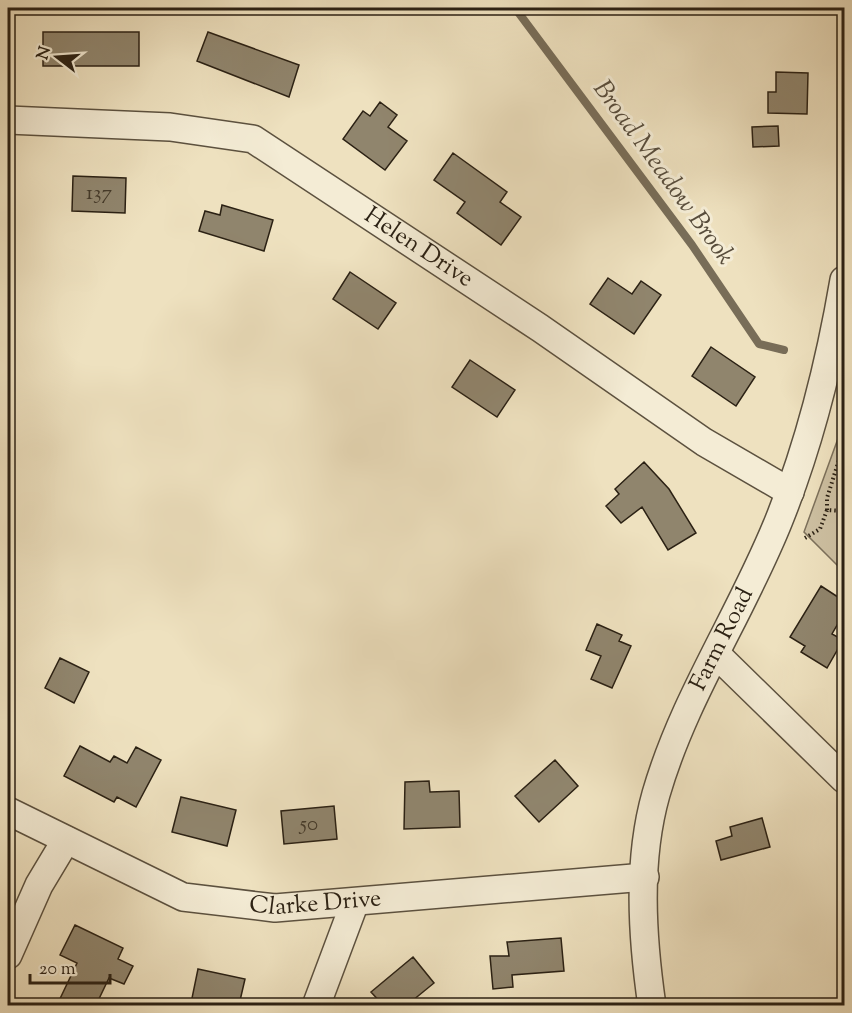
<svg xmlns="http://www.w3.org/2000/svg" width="852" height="1013" font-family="'Sorts Mill Goudy',serif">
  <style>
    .green { fill: #cdc0a2; stroke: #7c705b; stroke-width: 1.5 }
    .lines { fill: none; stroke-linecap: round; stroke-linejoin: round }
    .stream { stroke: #786d58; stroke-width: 8 }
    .building { fill: #90856d; stroke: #2b2114; stroke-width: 1.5 }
    .minor-casing { stroke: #5c513f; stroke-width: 30 }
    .path { stroke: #2b2114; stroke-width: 4; stroke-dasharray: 1.5 3; stroke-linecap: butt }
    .minor { stroke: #f4ecd5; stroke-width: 27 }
    .labels { text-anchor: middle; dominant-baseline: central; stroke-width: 6; stroke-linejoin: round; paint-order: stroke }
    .number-label { font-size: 21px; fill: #443a2a }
    .street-label { font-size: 24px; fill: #2b2114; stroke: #f4ecd5 }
    .water-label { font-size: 26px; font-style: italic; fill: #584d3c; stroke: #f4ecd5 }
  </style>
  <rect width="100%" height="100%" fill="#eee1bf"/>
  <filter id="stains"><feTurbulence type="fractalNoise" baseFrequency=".00333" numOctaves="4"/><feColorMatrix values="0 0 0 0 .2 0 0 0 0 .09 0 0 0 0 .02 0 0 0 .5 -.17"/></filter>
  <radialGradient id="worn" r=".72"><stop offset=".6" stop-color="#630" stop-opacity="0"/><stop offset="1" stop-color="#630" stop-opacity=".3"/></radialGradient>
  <path class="green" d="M844,422v150l-40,-40z"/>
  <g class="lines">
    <path class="stream" d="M515,8l177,237 67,99 25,6
      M841,477l3,1"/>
  </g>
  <path class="building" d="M43,32h96v34h-96z
    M208,32l91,33 -10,32 -92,-36z
    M776,72l32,1 -1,41 -39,-1v-21h8z
    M380,102l17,13 -9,12 19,14 -22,29 -42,-31 20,-28 7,5z
    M778,126l1,20 -26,1 -1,-20z
    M453,153l54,39 -7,10 21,15 -20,28 -44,-32 8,-11 -31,-22z
    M73,176l53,2 -1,35 -53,-2z
    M222,205l51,15 -9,31 -65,-20 6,-20 15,4z
    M350,272l46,31 -18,26 -45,-30z
    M608,278l24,16 9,-13 20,14 -27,39 -44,-30z
    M711,347l44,30 -19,29 -44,-30z
    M470,360l45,30 -18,27 -45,-30z
    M644,462l25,27 27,44 -28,17 -26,-43 -21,16 -15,-17 13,-12 -4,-5z
    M821,586l23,15v12l-12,21 11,6 -16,28 -26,-16 4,-6 -15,-9z
    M597,624l25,11 -3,6 12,5 -19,42 -21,-9 10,-23 -15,-6z
    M60,658l29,14 -15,31 -29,-15z
    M80,746l30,16 4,-6 13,7 9,-16 25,13 -25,47 -19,-10 -3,5 -50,-26z
    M555,760l23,26 -39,36 -24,-26z
    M429,781l1,11 29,-1 1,36 -56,2 1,-47z
    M181,797l55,13 -9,36 -55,-14z
    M334,806l3,33 -53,5 -3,-33z
    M762,818l8,29 -49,13 -5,-19 16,-5 -2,-9z
    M75,925l48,23 -5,11 15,7 -9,18 -15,-6 -13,27h-39l20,-42 -17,-8z
    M561,938l3,33 -52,4 1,12 -20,2 -3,-33h19l-2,-14z
    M413,957l21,26 -27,22h-24l-12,-13z
    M198,969l47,10 -6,26 -48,-2z"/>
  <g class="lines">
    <g class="minor-casing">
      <g id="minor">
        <path id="s1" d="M8,120l162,7 83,12 287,189 164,114 86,50"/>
        <path d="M716,654l128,125"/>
        <path id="s2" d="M8,811l175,86 92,11 370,-31"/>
        <path d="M8,955l31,-70 27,-45"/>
        <path d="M316,1006l39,-104"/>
        <path id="s3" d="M652,1006c-10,-69 -15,-145 4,-212 28,-97 86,-181 123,-274 31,-77 51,-158 65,-240"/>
      </g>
    </g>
    <path class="path" d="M827,510v-12l17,-54
      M805,538l15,-9 7,-19 17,1"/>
    <use href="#minor" class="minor"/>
  </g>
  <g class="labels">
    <g class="number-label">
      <text x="99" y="194">137</text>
      <text x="309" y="825">50</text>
    </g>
    <g class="street-label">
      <text stroke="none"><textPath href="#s1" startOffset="444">Helen Drive</textPath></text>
      <text stroke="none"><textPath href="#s3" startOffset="382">Farm Road</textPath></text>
      <text stroke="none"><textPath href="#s2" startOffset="328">Clarke Drive</textPath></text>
    </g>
    <g class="water-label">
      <text transform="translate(663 173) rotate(54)">Broad Meadow Brook</text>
    </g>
  </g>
  <rect width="852" height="1013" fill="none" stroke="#eee1bf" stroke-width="30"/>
  <rect x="9" y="9" width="834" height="995" fill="none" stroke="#2b2114" stroke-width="3"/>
  <rect x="15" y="15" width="822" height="983" fill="none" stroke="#2b2114" stroke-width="1.5"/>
  <g transform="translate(57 57) rotate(287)" stroke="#f4ecd5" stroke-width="4.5" paint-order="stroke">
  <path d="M0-4.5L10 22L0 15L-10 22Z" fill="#2b2114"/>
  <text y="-9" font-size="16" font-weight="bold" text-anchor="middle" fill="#2b2114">N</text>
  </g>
  <path d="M30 974v9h80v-9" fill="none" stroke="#2b2114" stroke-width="3"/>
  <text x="39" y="974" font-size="18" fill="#2b2114" stroke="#f4ecd5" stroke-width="4.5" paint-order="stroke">20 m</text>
  <rect width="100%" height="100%" filter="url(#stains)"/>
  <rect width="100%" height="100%" fill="url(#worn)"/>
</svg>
